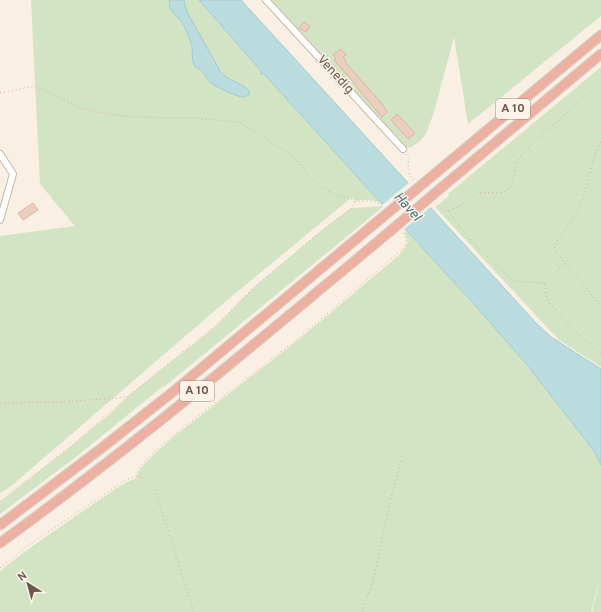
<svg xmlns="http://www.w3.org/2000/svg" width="601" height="612" font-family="Overpass,sans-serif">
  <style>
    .green { fill: #d2e4c4 }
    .water { fill: #badcdf; stroke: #a2cbd0 }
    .pier { fill: #f9efe3 }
    .building { fill: #ebcebe; stroke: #dbb4a1 }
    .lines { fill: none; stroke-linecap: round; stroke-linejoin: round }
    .minor-casing { stroke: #c8b7ab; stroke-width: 8 }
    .highway-casing { stroke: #d6d0cd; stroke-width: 11 }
    .path { stroke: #cfb1a2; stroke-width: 1; stroke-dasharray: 1 3; stroke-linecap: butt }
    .minor { stroke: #fff; stroke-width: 6 }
    .highway { stroke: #ecb1a1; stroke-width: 9 }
    .highway-bridge-casing { stroke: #d6d0cd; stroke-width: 11; stroke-linecap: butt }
    .highway-bridge { stroke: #ecb1a1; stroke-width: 9 }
    .labels { text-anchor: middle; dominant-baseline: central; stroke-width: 3; stroke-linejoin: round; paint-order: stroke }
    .shield { fill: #fcf4e9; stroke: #98867b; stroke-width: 1 }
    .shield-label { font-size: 12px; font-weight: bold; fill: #6d574c }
    .street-label { font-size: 13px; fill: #6d574c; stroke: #fcf4e9 }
    .water-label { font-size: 14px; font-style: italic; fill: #49787f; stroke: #fcf4e9 }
  </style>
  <rect width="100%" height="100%" fill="#f9efe3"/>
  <path class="green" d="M31,0h168l62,71v2l3,1 117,129c-9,-4 -16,-4 -25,-2l-5,-3 -125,103 -216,186 -10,6v-257l75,-10 -35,-42z
    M268,0h333v16l-133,108 -14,-87 -20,75 -8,22 -6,7 -7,5 -7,2z
    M601,67v300l-42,-27 -124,-133 14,-11 -1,-2z
    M384,206l-219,180 -3,1 -85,69 -77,58v-12l70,-55 41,-34 17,-17 87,-69 37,-38 69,-58 30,-23z
    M406,231l66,71 56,64 66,85 7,14v147h-9l6,-24 2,-10 -9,34h-591v-41l27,-21 88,-61 14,-8 8,-3 1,-6 8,-10 27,-25 124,-96 101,-85c7,-8 13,-12 6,-23z"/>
  <path class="water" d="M169,0h15l1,6 3,8 30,53c1,3 3,6 6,8 7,7 19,8 25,16v4c-2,1 -4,2 -7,2 -6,-1 -27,-10 -32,-15 -6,-7 -6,-12 -15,-15 -4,-8 -2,-11 -3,-19 0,-5 -3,-11 -5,-15 -2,-5 -4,-10 -8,-14 -6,-7 -10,-8 -10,-19z
    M199,0h42l295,323 15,14 50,32v96l-7,-14 -66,-85 -56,-64 -91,-99 -117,-129h-3v-3z"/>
  <path class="pier" d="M410,182l22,24 -29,24 -22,-24z"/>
  <path class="building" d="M304,22l6,4 -4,6 -7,-4z
    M341,49l5,6 -3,2 3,4 -1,1 37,42 5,8 -5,5 -22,-26 -10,-13 -16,-18 2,-2 -3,-3z
    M397,114l18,19 -7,6 -17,-19z
    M33,203l5,7 -15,10 -5,-7z"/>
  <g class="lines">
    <g class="minor-casing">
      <path id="minor" d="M266,0l137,149
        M0,154l13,20 -13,46"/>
    </g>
    <g class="highway-casing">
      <path id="highway" d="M425,182l176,-147
        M435,193l166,-139
        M0,525l103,-78 71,-56 204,-170
        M0,543c134,-97 261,-204 388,-310"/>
    </g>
    <path class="path" d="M0,93l35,-7 46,22 17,4 32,5 65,1 44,4 55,35 16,20 13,11 13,7 13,3 6,4
      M601,142c-11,18 -11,37 -18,56 -6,17 -18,32 -28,46v4l1,4 45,54
      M406,154l3,5c-2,9 -1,15 5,21
      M435,203c3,3 8,8 13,7 10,0 20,-12 29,-16 9,-4 21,2 30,-4 9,-7 6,-22 12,-31 8,-12 21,-22 32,-32 17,-15 33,-30 50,-45
      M448,211l21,27 43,43 33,2 20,-20
      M545,284l2,16 24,28 30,26
      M0,403l59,-1 60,-4 8,-2
      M136,476l4,-9 4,-5 28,-26 127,-98 105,-90c4,-7 2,-11 -2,-17
      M0,501l70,-54 40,-35 18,-16 86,-69 38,-38 62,-52 37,-29 5,-6c10,-1 18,-4 26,5
      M0,568l36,-28 90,-60c15,-7 24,-2 30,13l38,119
      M362,612l12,-35 18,-83 11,-40"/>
    <use href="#minor" class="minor"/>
    <use href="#highway" class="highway"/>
    <g class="highway-bridge-casing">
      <path id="highway-bridge" d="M378,221l47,-39
        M388,233l47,-40"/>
    </g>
    <use href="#highway-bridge" class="highway-bridge"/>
  </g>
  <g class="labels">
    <g class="shield">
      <rect x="496" y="99" width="34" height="20" rx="3"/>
      <rect x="180" y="381" width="34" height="20" rx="3"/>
    </g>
    <g class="shield-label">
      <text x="513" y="109">A 10</text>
      <text x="197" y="391">A 10</text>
    </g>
    <g class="street-label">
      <text transform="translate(335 75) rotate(47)">Venedig</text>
    </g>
    <g class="water-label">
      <text transform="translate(407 207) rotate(48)">Havel</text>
    </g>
  </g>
  <g transform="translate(28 584) rotate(323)" stroke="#fcf4e9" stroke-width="3" paint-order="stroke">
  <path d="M0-3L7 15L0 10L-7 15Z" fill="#6d574c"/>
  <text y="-6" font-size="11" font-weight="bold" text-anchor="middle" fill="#6d574c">N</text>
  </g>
</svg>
